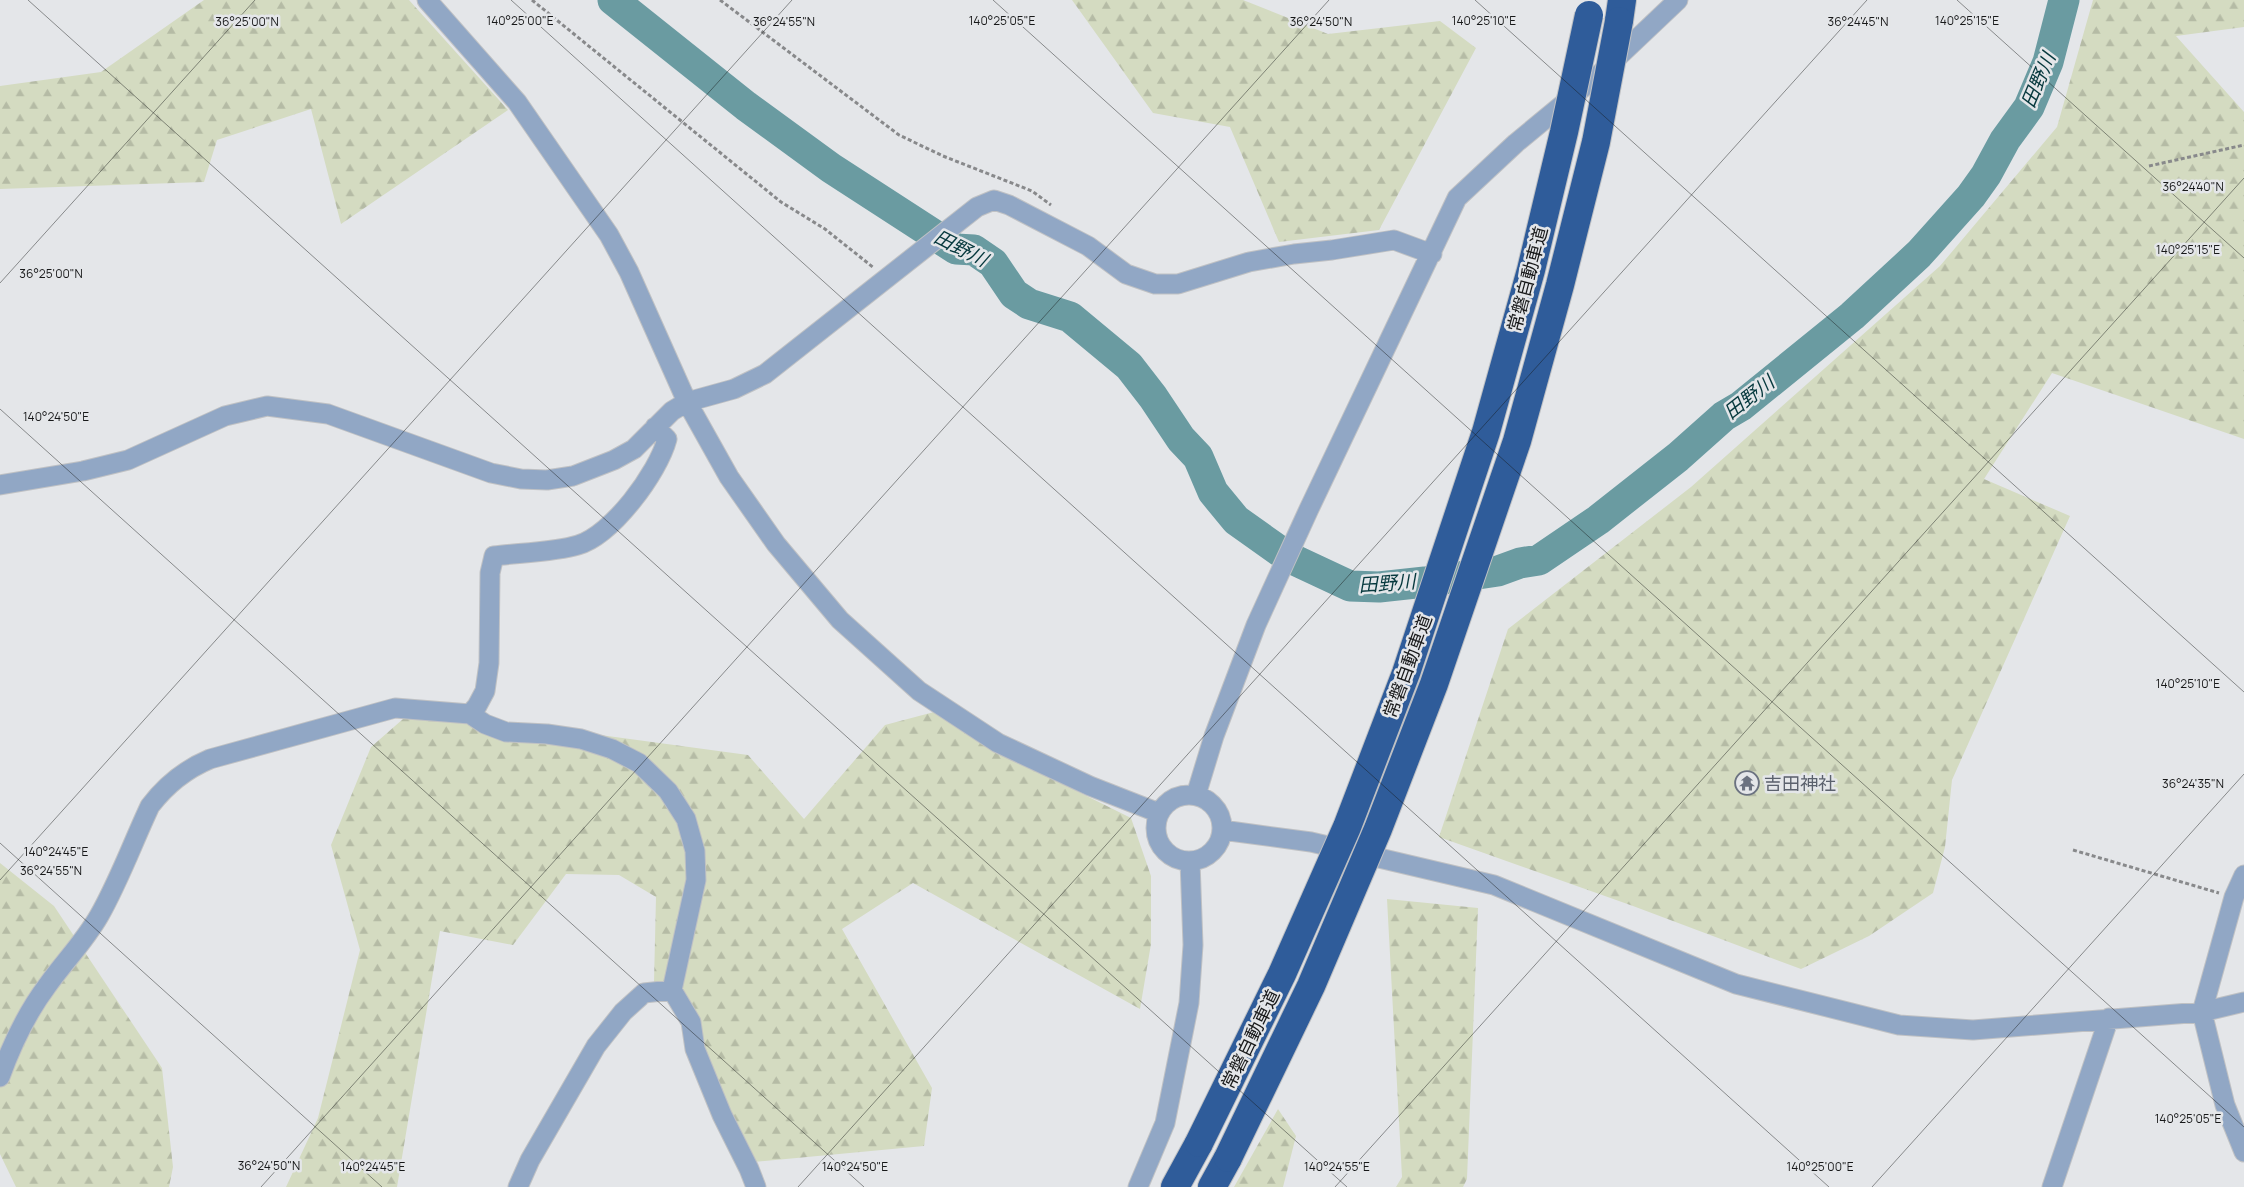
<svg xmlns="http://www.w3.org/2000/svg" width="2244" height="1187" font-family="Manrope,'Noto Sans JP',sans-serif">
  <style>
    .forest { fill: url(#forest-firs) }
    .lines { fill: none; stroke-linecap: round; stroke-linejoin: round }
    .river { stroke: #6a9ba1; stroke-width: 31 }
    .minor-casing { stroke: #bfc1c4; stroke-width: 21 }
    .highway-casing { stroke: #bfc1c4; stroke-width: 30 }
    .path { stroke: #88898b; stroke-width: 3; stroke-dasharray: 4 2.5; stroke-linecap: butt }
    .minor { stroke: #91a7c5; stroke-width: 19 }
    .highway { stroke: #2f5c9a; stroke-width: 28 }
    .highway-bridge-casing { stroke: #bfc1c4; stroke-width: 30; stroke-linecap: butt }
    .highway-bridge { stroke: #2f5c9a; stroke-width: 28 }
    .ticks { fill: none; stroke: #171819; stroke-width: 1; stroke-opacity: 0.45 }
    .labels { text-anchor: middle; dominant-baseline: central; stroke-width: 5; stroke-linejoin: round; paint-order: stroke }
    .street-label { font-size: 18px; fill: #171819; stroke: #e4e6e9 }
    .worship-label { font-size: 18px; fill: #5b616d; stroke: #e4e6e9; text-anchor: start }
    .water-label { font-size: 19px; font-style: italic; fill: #06383d; stroke: #e4e6e9 }
    .ticks-label { font-size: 12px; text-anchor: middle; fill: #171819; stroke: #e4e6e9; stroke-width: 5; stroke-linejoin: round; paint-order: stroke }
  </style>
  <defs>
    <pattern id="forest-firs" width="22" height="20" patternUnits="userSpaceOnUse" patternTransform="scale(1.25)"><rect width="22" height="20" fill="#d4dbc1"/><path d="M5 1l3.5 6h-7zM16 11l3.5 6h-7z" fill="#b5bba5"/></pattern>
  </defs>
  <rect width="100%" height="100%" fill="#e4e6e9"/>
  <path class="forest" d="M204,0h205l99,110 -167,114 -30,-115 -94,31 -13,42 -204,7v-103l101,-14z
    M1072,0h171l85,34 112,-13 36,27 -97,182 -100,12 -49,-115 -77,-14z
    M2093,0h151v27l-68,9 68,76v327l-192,-66 -68,106 86,37 -118,264 -7,67 -12,46 -64,43 -68,33 -168,-63 -194,-69 69,-208 183,-142 249,-221 117,-139z
    M411,712l56,5 281,38 56,64 81,-94 49,-13 60,38 137,68 20,58v68l-11,65 -227,-126 -71,46 90,159 -8,58 -170,16 -26,-51 -45,-118 -29,-11 2,-85 -37,-22 -53,-1 -53,71 -73,-14 -43,256h-111l32,-69 42,-168 -29,-105 40,-98z
    M0,863l54,43 108,162 11,99 -4,20h-153l-16,-33z
    M1387,899l91,9 -11,271 -4,8h-67l6,-10z
    M1278,1109l18,27 -13,51h-49z"/>
  <g class="lines">
    <path class="river" d="M613,0l133,106 85,62 125,81 18,1 19,13 21,31 15,10 41,13 59,49 24,31 28,42 17,18 15,35 23,28 52,37 62,29 29,1 46,-5 73,-11 22,-8 19,-3 59,-40 80,-63 46,-41 17,-10 111,-90 67,-62 52,-58 15,-21 19,-35 24,-33 19,-45 16,-62"/>
    <g class="minor-casing">
      <path id="minor" d="M427,0l90,102 92,133 20,37 58,130 42,75 47,67 64,76 79,71 79,52 92,43 69,27
        M0,485l83,-14 45,-11 97,-44 42,-10 61,8 163,59 30,6 26,1 26,-4 41,-16 20,-11 38,-38 15,-9 47,-13 31,-15 212,-167 17,-7 15,5 79,41 38,28 29,10h23l71,-22 45,-8 38,-4 62,-10 38,14
        M470,714l7,-8 8,-15 4,-28 1,-90 4,-17c23,-3 62,-4 84,-11 34,-10 80,-72 89,-106l-12,-12
        M1156 828a33 33 0 1 1 66 0a33 33 0 1 1-66 0Z
        M1196,795l18,-59 42,-111 53,-116 148,-311 59,-55 86,-71 76,-72
        M1222,830l89,12 183,43 242,99 163,41 74,5 229,-18 42,-10
        M2244,875l-10,22 -32,115 23,93 19,47
        M0,1077c12,-33 26,-63 47,-91 17,-24 37,-44 52,-70 20,-35 34,-74 51,-110 16,-21 36,-37 60,-47l185,-51 75,6 15,10 21,8 41,2 34,5 31,10 27,14 29,28 18,28 9,32 1,29 -24,110 19,32 4,27 27,66 27,54 7,18
        M518,1187l12,-27 66,-114 27,-34 21,-19 28,-3
        M1138,1187l27,-64 24,-120 4,-58 -3,-84
        M2052,1187l57,-169"/>
    </g>
    <g class="highway-casing">
      <path id="highway" d="M1619,21l3,-21
        M1175,1187l24,-44
        M1212,1187l16,-29"/>
    </g>
    <path class="path" d="M532,0l249,202 44,27 49,39
      M720,0l179,135 44,21 89,35 19,14
      M2149,166l95,-21
      M2073,850l146,43"/>
    <use href="#minor" class="minor"/>
    <use href="#highway" class="highway"/>
    <g class="highway-bridge-casing">
      <path id="highway-bridge" d="M1199,1143l83,-169 65,-147 59,-154 80,-241 45,-162 33,-138 25,-117
        M1228,1158l83,-172 67,-157 56,-145 83,-243 43,-156 36,-143 23,-121"/>
    </g>
    <use href="#highway-bridge" class="highway-bridge"/>
  </g>
  <path class="ticks" d="M28,0l1319,1187M511,0l1318,1187M993,0l1251,1127M1475,0l769,692M1957,0l287,258M0,283l255,-283M0,409l864,778M0,843l382,344M0,880l792,-880M261,1187l1068,-1187M798,1187l1069,-1187M1335,1187l909,-1009M1872,1187l372,-413"/>
  <defs>
    <g id="temple-ring" transform="scale(1.25)"><circle r="9.5" fill="#e4e6e9" stroke="#6b7280" stroke-width="1.5"/><path d="M0-6L5-2H3V0L6.5 2.5H4V6H1.5V3h-3V6H-4V2.5H-6.5L-3 0V-2H-5Z" fill="#6b7280"/></g>
  </defs>
  <g fill-rule="evenodd">
    <use href="#temple-ring" x="1747" y="783"/>
  </g>
  <g class="labels">
    <g class="street-label">
      <text transform="translate(1527 279) rotate(-75)">常磐自動車道</text>
      <text transform="translate(1407 666) rotate(-70)">常磐自動車道</text>
      <text transform="translate(1250 1039) rotate(-64)">常磐自動車道</text>
    </g>
    <g class="worship-label">
      <text x="1764" y="783">吉田神社</text>
    </g>
    <g class="water-label">
      <text transform="translate(2038 80) rotate(-67)">田野川</text>
      <text transform="translate(961 248) rotate(27)">田野川</text>
      <text transform="translate(1749 397) rotate(-38)">田野川</text>
      <text transform="translate(1387 583) rotate(-4)">田野川</text>
    </g>
  </g>
  <g class="ticks-label">
    <text x="520" y="25">140°25'00"E</text>
    <text x="1002" y="25">140°25'05"E</text>
    <text x="1484" y="25">140°25'10"E</text>
    <text x="1967" y="25">140°25'15"E</text>
    <text x="247" y="26">36°25'00"N</text>
    <text x="784" y="26">36°24'55"N</text>
    <text x="1321" y="26">36°24'50"N</text>
    <text x="1858" y="26">36°24'45"N</text>
    <text x="2193" y="191">36°24'40"N</text>
    <text x="2188" y="254">140°25'15"E</text>
    <text x="51" y="278">36°25'00"N</text>
    <text x="56" y="421">140°24'50"E</text>
    <text x="2188" y="688">140°25'10"E</text>
    <text x="2193" y="788">36°24'35"N</text>
    <text x="56" y="856">140°24'45"E</text>
    <text x="51" y="875">36°24'55"N</text>
    <text x="2188" y="1123">140°25'05"E</text>
    <text x="269" y="1170">36°24'50"N</text>
    <text x="373" y="1171">140°24'45"E</text>
    <text x="855" y="1171">140°24'50"E</text>
    <text x="1337" y="1171">140°24'55"E</text>
    <text x="1820" y="1171">140°25'00"E</text>
  </g>
</svg>
